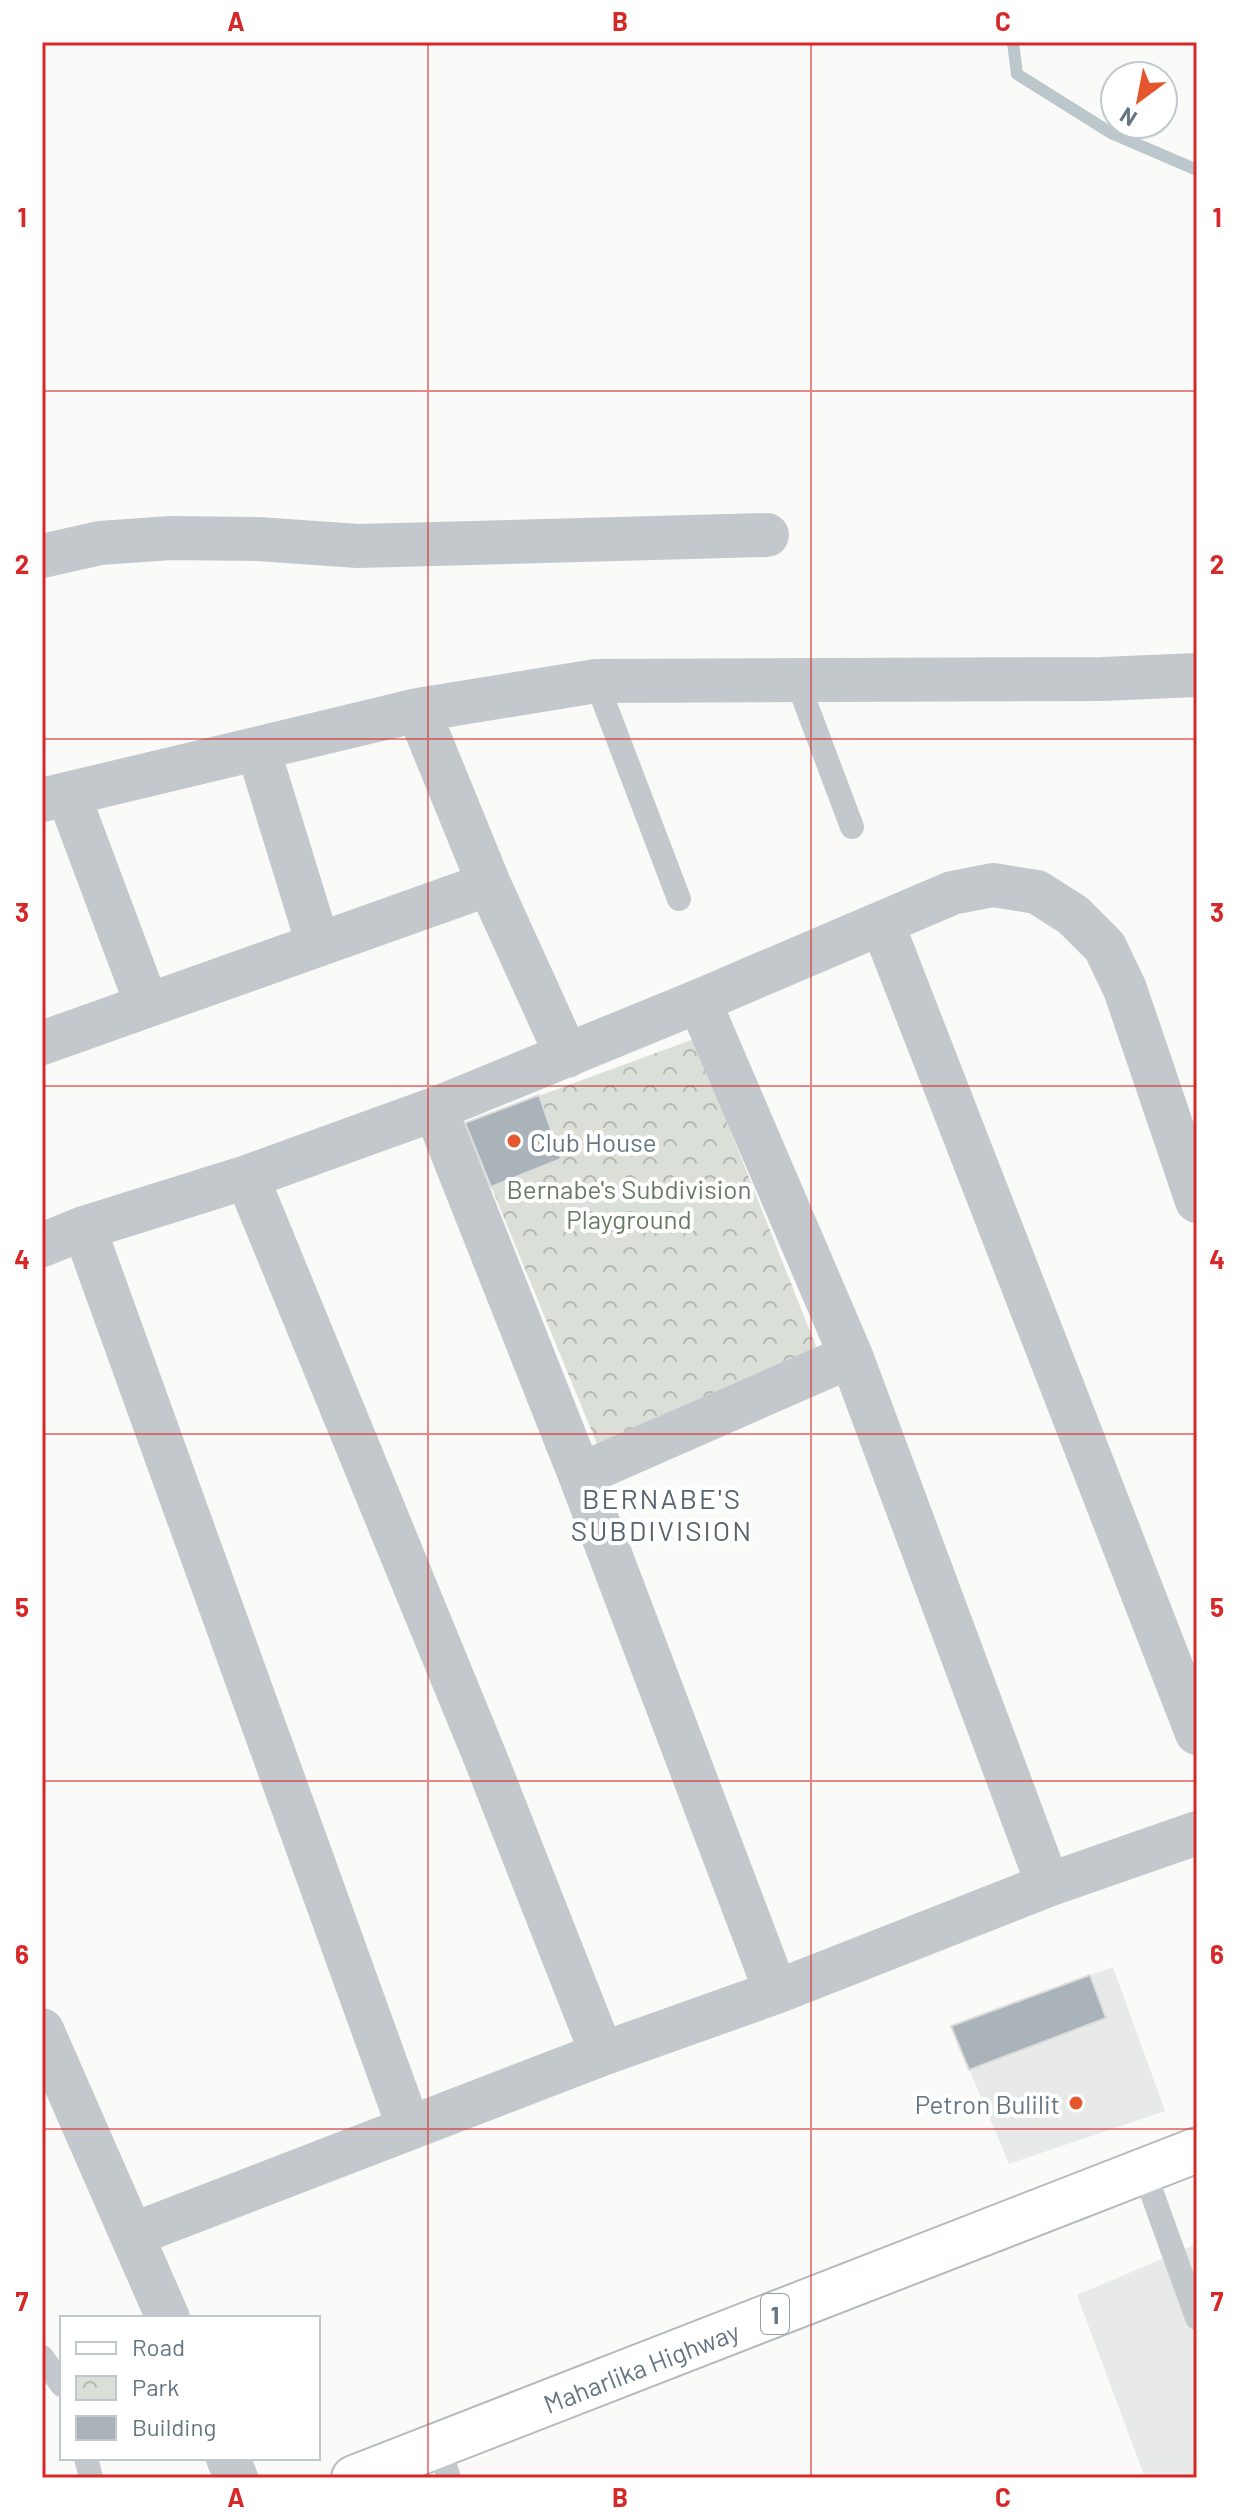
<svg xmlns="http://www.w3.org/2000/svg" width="1239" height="2520" font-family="Barlow,sans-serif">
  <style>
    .built { fill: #e8e9e9 }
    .park { fill: url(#park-crowns) }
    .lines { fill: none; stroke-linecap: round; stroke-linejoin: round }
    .stream { stroke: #bbc7cb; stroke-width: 12 }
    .building { fill: #aab3b9; stroke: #dcdcda; stroke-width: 2 }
    .primary-casing { stroke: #b5babe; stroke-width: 48 }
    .lane { stroke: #c3c8cc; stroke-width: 24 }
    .street { stroke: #c3c8cc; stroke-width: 44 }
    .primary { stroke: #fff; stroke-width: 44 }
    .grid { fill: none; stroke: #d62828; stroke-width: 2; stroke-opacity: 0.55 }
    .poi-dot { fill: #e4572e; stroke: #fff; stroke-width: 3 }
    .labels { text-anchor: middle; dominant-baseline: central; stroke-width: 8; stroke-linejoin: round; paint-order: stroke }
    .shield { fill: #fff; stroke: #939fa8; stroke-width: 2 }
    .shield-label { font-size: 24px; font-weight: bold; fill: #657683 }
    .poi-label { font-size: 26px; fill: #657683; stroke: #fff; text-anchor: start }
    .park-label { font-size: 26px; fill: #687a64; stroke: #fff }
    .street-label { font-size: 26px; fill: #657683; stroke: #fff }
    .neighbourhood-label { font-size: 28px; letter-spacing: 2px; fill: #57646e; stroke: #fff }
    .neatline { fill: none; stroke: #d62828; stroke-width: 3 }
    .grid-label { font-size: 26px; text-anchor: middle; font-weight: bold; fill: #d62828 }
  </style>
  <defs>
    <pattern id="park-crowns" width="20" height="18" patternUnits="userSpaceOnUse" patternTransform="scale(2)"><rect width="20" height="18" fill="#dadfd7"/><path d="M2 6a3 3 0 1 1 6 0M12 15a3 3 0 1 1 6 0" fill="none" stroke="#b4b9b4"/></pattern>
  </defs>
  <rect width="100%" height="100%" fill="#fafaf8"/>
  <path class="built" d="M1113,1967l52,144 -156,53 -58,-138z
    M1197,2244v234h-52l-68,-183z"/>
  <path class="park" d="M694,1039l125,315 -222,90 -132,-321z"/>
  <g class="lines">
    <path class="stream" d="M1013,42l4,32 94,59 86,37"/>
  </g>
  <path class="building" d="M539,1095l22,64 -70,28 -26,-64z
    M1090,1975l16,43 -137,52 -18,-44z"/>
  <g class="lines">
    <g class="primary-casing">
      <g id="primary">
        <path id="s1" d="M354,2478l843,-328"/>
      </g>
    </g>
    <path class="lane" d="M796,678l56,149
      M596,681l83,218
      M1144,2171l53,147
      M42,2357l20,28
      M438,2445l11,33
      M86,2458l5,20"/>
    <path class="street" d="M42,556l58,-13 71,-5 87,1 100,7 409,-11
      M418,710l71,174 78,172
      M258,749l60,195
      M68,794l79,211
      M42,800l376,-90 178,-29 506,-2 95,-4
      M882,923l315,810
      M699,1001l152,355 197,529
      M42,1043l447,-159
      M435,1109l145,366 196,517
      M247,1177l238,580 117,297
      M84,1228l325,900
      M42,1245l42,-17 163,-51 188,-68 264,-108 253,-108 41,-8 44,7 36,23 32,32 20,42 72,212
      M580,1475l271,-119
      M42,2030l126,288
      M132,2235l470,-181 174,-62 272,-107 149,-52
      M228,2458l8,20"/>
    <use href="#primary" class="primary"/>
  </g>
  <path class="grid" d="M428,42v2436M811,42v2436M42,391h1155M42,739h1155M42,1086h1155M42,1434h1155M42,1781h1155M42,2129h1155"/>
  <g class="poi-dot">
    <circle cx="514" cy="1141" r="8"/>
    <circle cx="1076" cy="2103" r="8"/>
  </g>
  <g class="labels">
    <rect class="shield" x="761" y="2294" width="28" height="40" rx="6"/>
    <g class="shield-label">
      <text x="775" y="2314">1</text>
    </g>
    <g class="poi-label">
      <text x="530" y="1141">Club House</text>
      <text x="1060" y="2103" text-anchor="end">Petron Bulilit</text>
    </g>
    <g class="park-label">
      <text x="629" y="1188">Bernabe's Subdivision<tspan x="629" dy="30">Playground</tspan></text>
    </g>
    <g class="street-label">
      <text stroke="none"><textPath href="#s1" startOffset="308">Maharlika Highway</textPath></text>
    </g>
    <g class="neighbourhood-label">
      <text x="662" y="1498">BERNABE'S<tspan x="662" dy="32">SUBDIVISION</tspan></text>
    </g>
  </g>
  <rect width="1239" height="2520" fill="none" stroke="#ffffff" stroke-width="88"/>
  <rect x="60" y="2316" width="260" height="144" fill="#ffffff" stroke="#c1c8cd" stroke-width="2"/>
  <rect x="76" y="2342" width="40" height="12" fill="#ffffff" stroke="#c1c8cd" stroke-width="2"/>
  <text x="132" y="2356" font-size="24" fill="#657683">Road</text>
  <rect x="76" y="2376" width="40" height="24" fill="url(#park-crowns)" stroke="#c1c8cd" stroke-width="2"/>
  <text x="132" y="2396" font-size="24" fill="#657683">Park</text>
  <rect x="76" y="2416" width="40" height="24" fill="#aab3b9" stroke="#c1c8cd" stroke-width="2"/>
  <text x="132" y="2436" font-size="24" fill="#657683">Building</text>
  <g transform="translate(1139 100) rotate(212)"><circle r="38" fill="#ffffff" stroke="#c1c8cd" stroke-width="2"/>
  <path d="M0-6L14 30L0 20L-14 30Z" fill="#e4572e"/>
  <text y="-12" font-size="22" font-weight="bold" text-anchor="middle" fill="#657683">N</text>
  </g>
  <rect x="44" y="44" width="1151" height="2432" class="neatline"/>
  <g class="grid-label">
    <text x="236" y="31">A</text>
    <text x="620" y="31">B</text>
    <text x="1003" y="31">C</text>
    <text x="22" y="227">1</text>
    <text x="1217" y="227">1</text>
    <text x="22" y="574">2</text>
    <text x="1217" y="574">2</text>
    <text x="22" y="922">3</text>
    <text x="1217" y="922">3</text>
    <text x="22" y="1269">4</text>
    <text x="1217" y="1269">4</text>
    <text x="22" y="1617">5</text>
    <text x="1217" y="1617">5</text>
    <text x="22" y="1964">6</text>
    <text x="1217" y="1964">6</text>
    <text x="22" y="2311">7</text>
    <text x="1217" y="2311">7</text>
    <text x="236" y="2507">A</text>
    <text x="620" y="2507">B</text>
    <text x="1003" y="2507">C</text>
  </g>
</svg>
